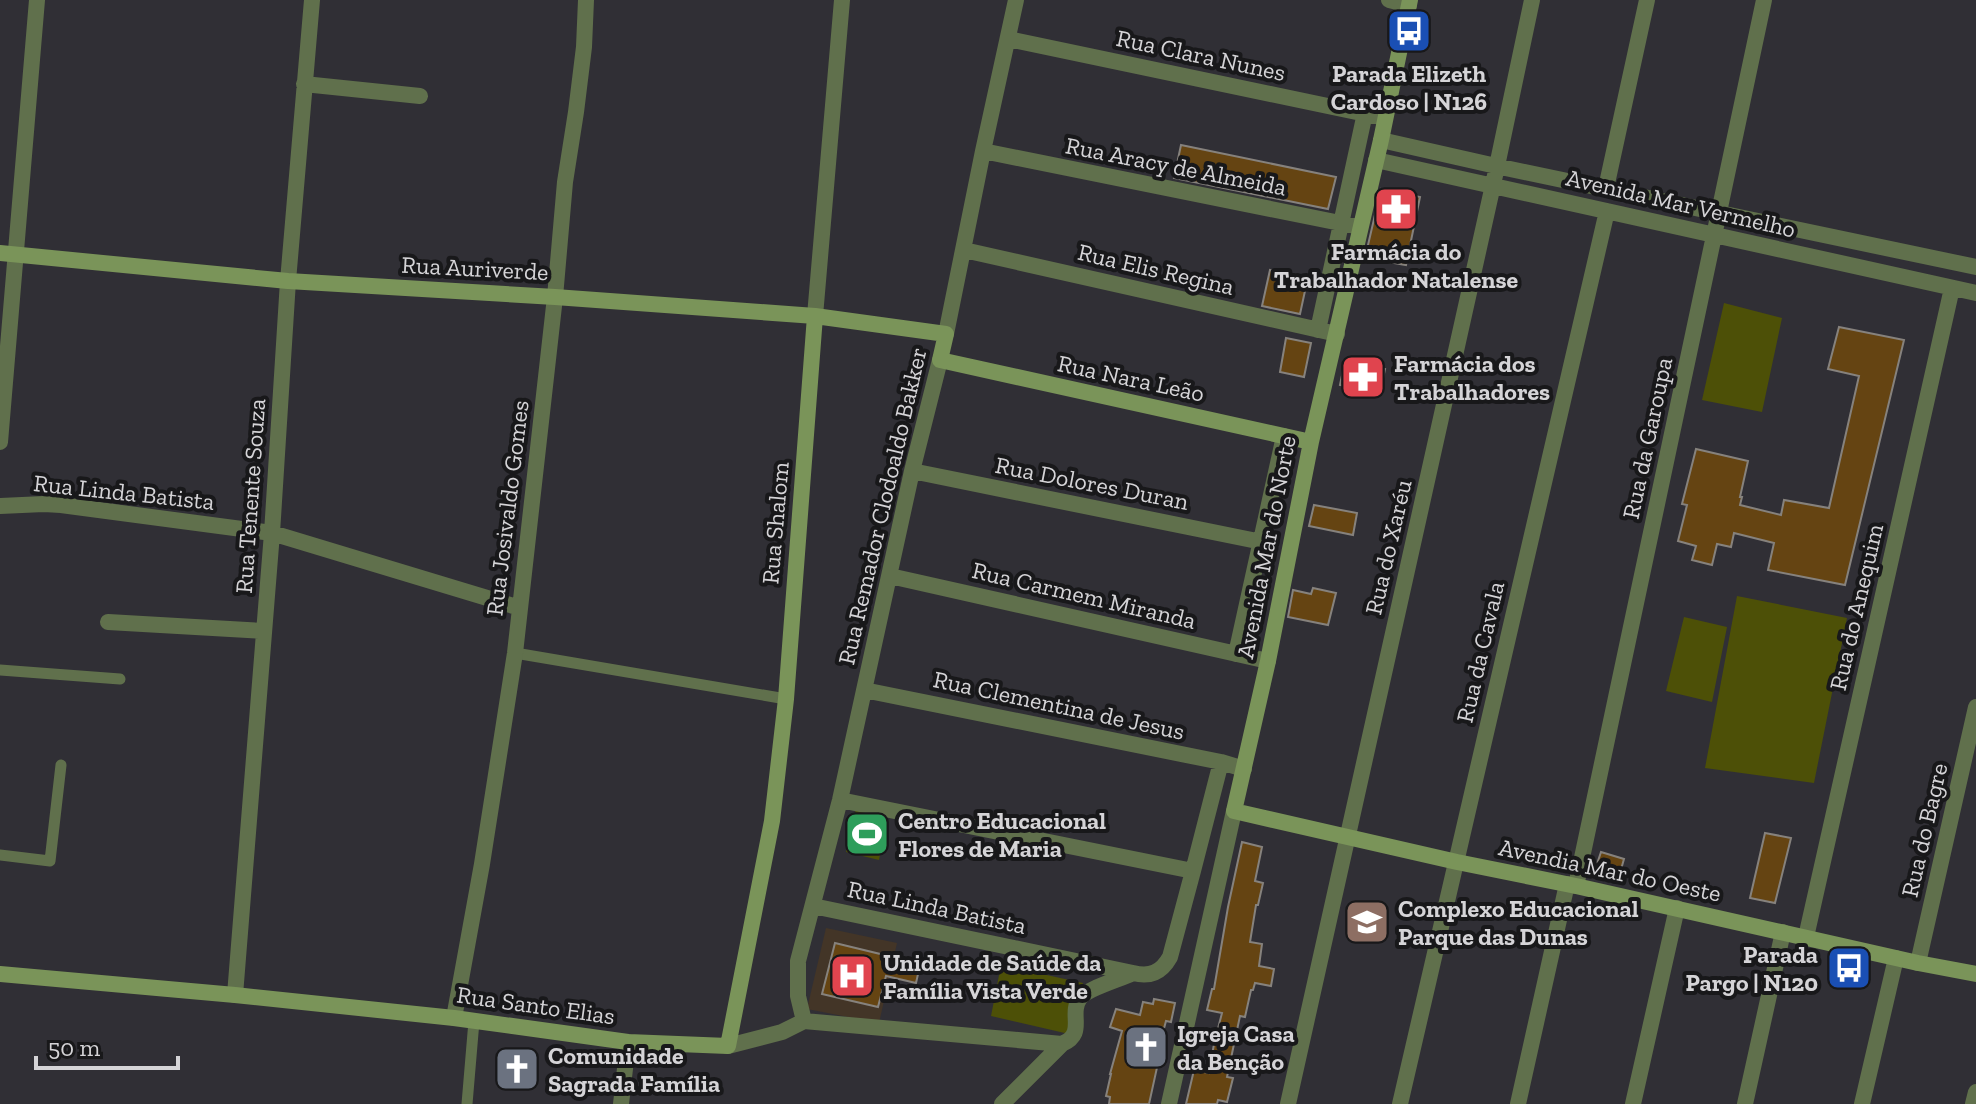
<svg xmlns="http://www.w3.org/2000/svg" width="1976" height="1104" font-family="'Zilla Slab',serif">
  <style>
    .medical { fill: #433527 }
    .green { fill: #4d5007 }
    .building { fill: #654412; stroke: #86827d; stroke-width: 2 }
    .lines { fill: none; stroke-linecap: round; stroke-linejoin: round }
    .lane { stroke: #60704c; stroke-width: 11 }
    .street { stroke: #60704c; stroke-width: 16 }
    .secondary { stroke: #7a9459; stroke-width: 16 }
    .labels { text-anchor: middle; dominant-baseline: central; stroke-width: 8; stroke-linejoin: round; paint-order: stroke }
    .street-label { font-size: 24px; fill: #d5d4d7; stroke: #18181a }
    .poi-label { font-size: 24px; font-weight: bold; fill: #d5d4d7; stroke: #18181a; text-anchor: start }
  </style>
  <rect width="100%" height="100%" fill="#302f35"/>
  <path class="medical" d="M826,928l71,15 -18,80 -72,-14z"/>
  <path class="green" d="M1724,303l58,15 -20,94 -60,-12z
    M1737,596l110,22 -33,165 -109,-15z
    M1684,617l43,10 -15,75 -46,-11z
    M856,809l31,8 -8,43 -33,-8z
    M1001,965l82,18 -14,51 -78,-18z"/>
  <path class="building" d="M1181,145l155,32 -8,32 -154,-31z
    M1381,189l39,8 -14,68 -41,-7z
    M1270,270l38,7 -8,37 -38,-8z
    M1839,327l65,13 -59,245 -77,-15 6,-27 -40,-10 -3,14 -14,-3 -5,21 -20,-5 4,-14 -18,-5 9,-36 -5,-1 14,-55 52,12 -8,36h2l-2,8 41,10 3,-15 45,8 30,-132 -31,-7z
    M1286,338l25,5 -7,34 -24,-5z
    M1345,361l40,8 -5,24 -40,-8z
    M1314,505l43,8 -4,22 -44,-9z
    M1313,588l23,5 -8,32 -40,-8 5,-27 18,4z
    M1765,833l26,5 -16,65 -25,-5z
    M1242,842l20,5 -7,34 8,2 -5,22h-2l-6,37 12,2 -3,22 15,3 -3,17 -16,-3 -2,7h-2l-6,27 -5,-1 -13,61 6,1 -6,24 -9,-2 -1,4h-31l8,-34 15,3 5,-29 8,-31 -15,-3 5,-21h2l14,-82z
    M1601,852l23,7 -6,21 -24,-7z
    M835,943l66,16 1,-2 19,4 -5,22 -30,-7 -8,31 -56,-13z
    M1154,999l21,4 -4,19 -5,-1 -11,41 3,1 -9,41h-40l1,-7 -4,-1 5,-22h-1l12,-43 -12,-4 6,-18 24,6 3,-13 10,2z"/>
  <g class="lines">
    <path class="lane" d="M515,653l271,46
      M0,670l120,9
      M0,855l50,6 11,-96
      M467,1104l7,-83"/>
    <path class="street" d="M1389,0l20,5
      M1008,39l377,79
      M304,84l116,12
      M1381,140l115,26 480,101
      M983,151l377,76
      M1376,160l600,133
      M1606,188l41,-188
      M964,250l373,84
      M815,316l27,-316
      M1318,330l47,-217
      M946,334l37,-183 33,-151
      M0,442l37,-442
      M912,471l350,71
      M0,506l44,-2 17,1 211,28 248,75
      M890,576l378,85
      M108,622l156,9
      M1236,654l48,-218
      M864,690l357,72 23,7
      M840,800l353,71
      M1576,886l188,-886
      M813,906l320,67c17,4 28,0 37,-16l23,-86 28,-109
      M1806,937l146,-649
      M1918,963l58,-256
      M235,995l37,-462 16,-252 24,-281
      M454,1018l28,-154 33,-211 40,-356 10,-115 11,-70 8,-65 2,-47
      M804,1021l-6,-25v-35l42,-161 72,-329 28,-111
      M728,1046l54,-14 22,-11 258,23
      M621,1104l7,-62
      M1002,1104l60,-60c25,-11 6,-29 18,-46 6,-9 41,-19 53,-25
      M1169,1104l65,-293
      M1288,1104l205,-919 39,-185
      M1400,1104l207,-893
      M1518,1104l49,-220
      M1633,1104l44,-196
      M1745,1104l38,-172
      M1862,1104l34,-146
      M1973,1104l3,-12"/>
    <path class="secondary" d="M1410,0l-29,140 -70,302 -43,219 -34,150 223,51 119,24 342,77 58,11
      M0,253l288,28 267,16 260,19 131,18 -6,26 371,82
      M0,974l235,21 219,23 174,24 100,4 44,-225 14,-122 29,-383"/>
  </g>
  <defs>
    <g id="bus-square" transform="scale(2.3)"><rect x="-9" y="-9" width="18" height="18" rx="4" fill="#1a4fb4" stroke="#18181a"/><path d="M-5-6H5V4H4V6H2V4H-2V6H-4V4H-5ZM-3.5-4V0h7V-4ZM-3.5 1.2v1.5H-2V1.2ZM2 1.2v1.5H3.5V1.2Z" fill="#fff"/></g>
    <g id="pharmacy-square" transform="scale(2.3)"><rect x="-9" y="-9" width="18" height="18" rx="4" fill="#e0444e" stroke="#18181a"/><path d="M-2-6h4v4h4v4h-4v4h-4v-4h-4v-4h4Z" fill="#fff"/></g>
    <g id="stadium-square" transform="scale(2.3)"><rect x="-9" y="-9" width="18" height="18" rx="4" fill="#2e9e5b" stroke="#18181a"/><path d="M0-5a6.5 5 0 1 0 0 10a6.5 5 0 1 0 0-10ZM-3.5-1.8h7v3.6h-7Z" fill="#fff"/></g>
    <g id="school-square" transform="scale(2.3)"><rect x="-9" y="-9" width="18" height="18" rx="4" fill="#8d6e63" stroke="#18181a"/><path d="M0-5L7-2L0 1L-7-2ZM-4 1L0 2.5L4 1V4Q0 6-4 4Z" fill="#fff"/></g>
    <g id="hospital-square" transform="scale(2.3)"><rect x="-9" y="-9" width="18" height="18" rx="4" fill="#e0444e" stroke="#18181a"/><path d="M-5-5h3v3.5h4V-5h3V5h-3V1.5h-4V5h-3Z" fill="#fff"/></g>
    <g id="church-square" transform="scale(2.3)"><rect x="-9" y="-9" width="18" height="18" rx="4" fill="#6b7280" stroke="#18181a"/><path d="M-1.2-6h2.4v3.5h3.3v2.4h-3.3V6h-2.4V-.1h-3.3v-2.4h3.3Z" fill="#fff"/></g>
  </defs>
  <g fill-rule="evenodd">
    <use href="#bus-square" x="1409" y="31"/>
    <use href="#pharmacy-square" x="1396" y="209"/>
    <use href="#pharmacy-square" x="1363" y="377"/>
    <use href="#stadium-square" x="867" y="834"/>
    <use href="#school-square" x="1367" y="922"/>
    <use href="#bus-square" x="1849" y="968"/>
    <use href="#hospital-square" x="852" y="976"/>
    <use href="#church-square" x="1146" y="1047"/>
    <use href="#church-square" x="517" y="1069"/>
  </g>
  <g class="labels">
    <g class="street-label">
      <text transform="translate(1201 55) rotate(12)">Rua Clara Nunes</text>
      <text transform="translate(1176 166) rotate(11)">Rua Aracy de Almeida</text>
      <text transform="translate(1681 203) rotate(13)">Avenida Mar Vermelho</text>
      <text transform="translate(475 268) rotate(3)">Rua Auriverde</text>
      <text transform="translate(1156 269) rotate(13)">Rua Elis Regina</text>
      <text transform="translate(1131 378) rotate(12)">Rua Nara Leão</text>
      <text transform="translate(1647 438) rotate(-78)">Rua da Garoupa</text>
      <text transform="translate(1092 483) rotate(11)">Rua Dolores Duran</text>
      <text transform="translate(124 492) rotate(6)">Rua Linda Batista</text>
      <text transform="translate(250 496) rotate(-86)">Rua Tenente Souza</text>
      <text transform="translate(882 506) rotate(-77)">Rua Remador Clodoaldo Bakker</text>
      <text transform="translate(507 508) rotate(-83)">Rua Josivaldo Gomes</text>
      <text transform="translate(775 523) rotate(-85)">Rua Shalom</text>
      <text transform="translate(1266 547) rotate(-79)">Avenida Mar do Norte</text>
      <text transform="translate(1388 547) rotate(-77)">Rua do Xaréu</text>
      <text transform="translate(1084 595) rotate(13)">Rua Carmem Miranda</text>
      <text transform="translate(1856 607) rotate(-77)">Rua do Anequim</text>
      <text transform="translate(1480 652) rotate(-77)">Rua da Cavala</text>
      <text transform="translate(1059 705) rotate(12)">Rua Clementina de Jesus</text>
      <text transform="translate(1924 830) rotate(-77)">Rua do Bagre</text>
      <text transform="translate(1610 870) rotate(12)">Avendia Mar do Oeste</text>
      <text transform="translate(937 907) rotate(12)">Rua Linda Batista</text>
      <text transform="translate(536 1005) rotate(8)">Rua Santo Elias</text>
    </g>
    <g class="poi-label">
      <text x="1409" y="73" text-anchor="middle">Parada Elizeth<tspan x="1409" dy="28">Cardoso | N126</tspan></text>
      <text x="1396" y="251" text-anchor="middle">Farmácia do<tspan x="1396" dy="28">Trabalhador Natalense</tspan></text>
      <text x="1394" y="363">Farmácia dos<tspan x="1394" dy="28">Trabalhadores</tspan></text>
      <text x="898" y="820">Centro Educacional<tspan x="898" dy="28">Flores de Maria</tspan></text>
      <text x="1398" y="908">Complexo Educacional<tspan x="1398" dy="28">Parque das Dunas</tspan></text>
      <text x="1818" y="954" text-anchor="end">Parada<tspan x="1818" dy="28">Pargo | N120</tspan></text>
      <text x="883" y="962">Unidade de Saúde da<tspan x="883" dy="28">Família Vista Verde</tspan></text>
      <text x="1177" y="1033">Igreja Casa<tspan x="1177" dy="28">da Benção</tspan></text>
      <text x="548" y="1055">Comunidade<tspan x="548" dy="28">Sagrada Família</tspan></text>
    </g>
  </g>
  <path d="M36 1056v12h142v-12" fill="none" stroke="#d5d4d7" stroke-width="4"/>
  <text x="48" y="1056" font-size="24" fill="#d5d4d7" stroke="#18181a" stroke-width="6" paint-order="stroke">50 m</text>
</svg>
